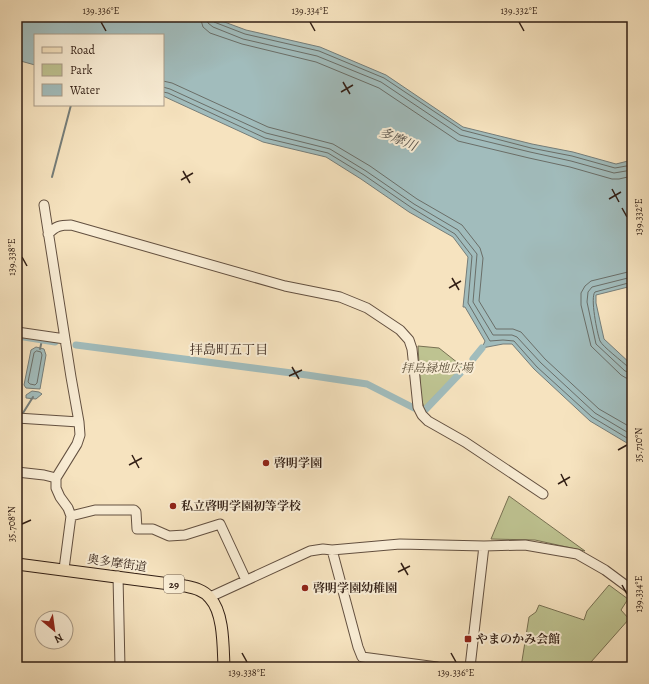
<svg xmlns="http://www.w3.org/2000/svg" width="649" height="684" font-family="Alegreya,'Noto Serif JP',serif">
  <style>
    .green { fill: #bec391; stroke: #787153 }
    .water { fill: #a1bcbc; stroke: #757d79 }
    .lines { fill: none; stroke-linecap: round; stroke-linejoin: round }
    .shore { stroke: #6a6e68; stroke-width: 1 }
    .stream { stroke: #757d79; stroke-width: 2 }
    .canal { stroke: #a1bcbc; stroke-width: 7 }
    .minor-casing { stroke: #635040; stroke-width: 11 }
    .major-casing { stroke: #321f15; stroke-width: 13 }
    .minor { stroke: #f9edd5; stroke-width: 9 }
    .major { stroke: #f6e3bf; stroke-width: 11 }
    .ticks { fill: none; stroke: #321f15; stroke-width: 1.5 }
    .poi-dot { fill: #8f2418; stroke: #f9edd5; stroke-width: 1.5 }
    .labels { text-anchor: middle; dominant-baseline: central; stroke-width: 4; stroke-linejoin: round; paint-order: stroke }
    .shield { fill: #f9edd5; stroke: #6e5d4f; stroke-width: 1 }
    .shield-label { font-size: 11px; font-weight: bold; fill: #321f15 }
    .park-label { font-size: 12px; font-style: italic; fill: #5c503a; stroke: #f9edd5 }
    .poi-label { font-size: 12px; font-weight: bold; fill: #321f15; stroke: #f9edd5; text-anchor: start }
    .street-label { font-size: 12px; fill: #321f15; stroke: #f9edd5 }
    .water-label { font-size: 13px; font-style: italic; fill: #534e47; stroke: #f9edd5 }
    .neighbourhood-label { font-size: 13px; fill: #321f15; stroke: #f9edd5 }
    .neatline { fill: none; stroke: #321f15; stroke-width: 1.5 }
    .ticks-label { font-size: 10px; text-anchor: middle; fill: #321f15 }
  </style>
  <rect width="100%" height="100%" fill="#f6e3bf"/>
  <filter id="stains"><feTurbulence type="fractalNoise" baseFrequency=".005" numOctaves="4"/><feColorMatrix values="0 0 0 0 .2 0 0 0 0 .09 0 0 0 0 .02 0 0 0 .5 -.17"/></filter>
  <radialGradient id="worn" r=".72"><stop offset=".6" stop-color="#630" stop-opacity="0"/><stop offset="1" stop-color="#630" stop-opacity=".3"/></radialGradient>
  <path class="green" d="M418,346l21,2 24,19 -39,40 -3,-8z
    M509,496l76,55 -50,-11 -44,-1z
    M609,585l19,14 -7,11 8,9 -38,43 -2,5h-68l8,-50 7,-5 3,-7 45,15 3,-9z"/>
  <path class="water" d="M17,17h194l35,13 74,17 66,28 77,52 69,17 41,8 43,12 16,-4v126l-36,9v8l8,36 28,26v81l-42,-25 -56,-52 -22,-25h-9l-21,4 3,-7 -20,-34h-2l5,-50 -15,-20 -44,-25 -48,-33 -35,-22 -63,-15 -100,-46v-61h-128v30l-18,-5z
    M36,347l8,2 2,6 -6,34 -14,-1 -2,-3 7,-35z
    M32,391l7,1 3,2 -6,5 -10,-1v-3z"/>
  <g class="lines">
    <path class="shore" d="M200,17l3,10 7,6 32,11 74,18 63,26 79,53 71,17 41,9 42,12h7l13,-3
      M206,17l2,6 5,4 30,12 74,17 64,26 79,53 70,17 41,9 43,12 18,-3
      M211,17l3,5 31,12 74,17 65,27 78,52 69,18 41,8 43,12 17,-3
      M163,81l9,2 96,44 65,17 37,22 47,33 45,26 18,23 3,10 -4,43 17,28h17l8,3 24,27 54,50 33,19
      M163,87l7,2 96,44 64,16 36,22 48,33 44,26 19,24 -4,48 20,33h19l5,2 24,26 54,50 37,22
      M163,92l5,1 97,45 63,15 36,22 48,33 43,26 17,22 -4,47 22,38 13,-1 11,1 23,26 55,50 40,24
      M632,271l-41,10 -6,5 -4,7v12l10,41 30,29 5,3 6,1
      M632,277l-40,10 -4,5 -1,10 9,42 29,27 7,2
      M632,282l-37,10c-5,5 2,41 5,49 3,6 22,20 28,26l4,1
      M37,351l4,1 1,3 -5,28 -2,2 -5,-1 -2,-2 6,-29z"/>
    <path class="stream" d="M52,177l19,-72
      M40,349l2,-9
      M23,413l10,-16"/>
    <path class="canal" d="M18,336l37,6
      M76,345l231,30 60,9 47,24
      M473,359l9,-11
      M426,409l41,-43"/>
    <g class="minor-casing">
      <path id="minor" d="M44,205l27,172 8,45 1,13 -3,9 -21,34v10l4,9 8,11 3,8 -7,53
        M48,234c8,-8 12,-9 23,-9l214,61 55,11 27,11 33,22 9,10 3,9 6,58 4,8 6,6 37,21 78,52
        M17,332l48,7
        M17,418l62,4
        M17,472l27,3 12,3
        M71,516l24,-6h39l2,2 1,17h16l16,7 16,-1 35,-11 26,56
        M332,550l26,97 4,10 75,10
        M118,576l2,91
        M210,597l100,-46 13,-2 9,1 68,-6 84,2 41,-1 52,9 28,16 27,20
        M470,667l14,-121"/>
    </g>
    <g class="major-casing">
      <path id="major" d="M17,564l168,22c9,2 19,4 25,12 14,15 13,49 14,69"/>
    </g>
    <use href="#minor" class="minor"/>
    <use href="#major" class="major"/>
  </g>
  <path class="ticks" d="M101,22l5,9M310,22l5,9M519,22l5,9M343,82l7,12M341,92l12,-7M183,171l7,12M181,180l12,-7M612,189l7,13M609,199l12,-7M622,208l5,9M22,257l5,9M452,278l7,12M449,288l12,-7M292,367l7,12M289,376l13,-6M618,450l9,-5M132,455l7,13M129,465l13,-7M561,474l6,12M558,484l12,-7M22,524l9,-4M401,563l7,12M398,572l12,-6M622,585l5,9M242,653l5,9M451,653l5,9"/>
  <g class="poi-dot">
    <circle cx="266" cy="463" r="4"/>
    <circle cx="173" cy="506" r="4"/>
    <circle cx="305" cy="588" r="4"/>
    <rect x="464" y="635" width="8" height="8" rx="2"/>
  </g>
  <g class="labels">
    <rect class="shield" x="164" y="575" width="20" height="18" rx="3"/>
    <g class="shield-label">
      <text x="174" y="584">29</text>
    </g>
    <g class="park-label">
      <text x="437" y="368">拝島緑地広場</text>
    </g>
    <g class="poi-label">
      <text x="274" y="463">啓明学園</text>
      <text x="181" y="506">私立啓明学園初等学校</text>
      <text x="313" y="588">啓明学園幼稚園</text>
      <text x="476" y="639">やまのかみ会館</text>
    </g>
    <g class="street-label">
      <text transform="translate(117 563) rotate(8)">奥多摩街道</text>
    </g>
    <g class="water-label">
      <text transform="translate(398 139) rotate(23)">多摩川</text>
    </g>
    <g class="neighbourhood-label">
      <text x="229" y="349">拝島町五丁目</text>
    </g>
  </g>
  <rect width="649" height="684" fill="none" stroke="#f6e3bf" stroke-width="44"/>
  <rect x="34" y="34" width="130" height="72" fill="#f9edd5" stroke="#a99b88"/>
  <rect x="42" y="47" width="20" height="6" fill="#f6e3bf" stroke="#a99b88"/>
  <text x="70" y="54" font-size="12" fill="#321f15">Road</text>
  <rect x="42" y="64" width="20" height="12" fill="#bec391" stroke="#a99b88"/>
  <text x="70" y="74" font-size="12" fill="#321f15">Park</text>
  <rect x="42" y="84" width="20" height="12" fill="#a1bcbc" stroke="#a99b88"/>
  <text x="70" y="94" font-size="12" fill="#321f15">Water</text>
  <g transform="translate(54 630) rotate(151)"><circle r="19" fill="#f9edd5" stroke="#a99b88"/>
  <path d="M0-3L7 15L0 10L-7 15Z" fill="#8f2418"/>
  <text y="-6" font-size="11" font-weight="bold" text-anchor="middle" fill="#321f15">N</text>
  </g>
  <rect x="22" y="22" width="605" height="640" class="neatline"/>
  <g class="ticks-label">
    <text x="101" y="14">139.336°E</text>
    <text x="310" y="14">139.334°E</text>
    <text x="519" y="14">139.332°E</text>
    <text transform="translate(638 217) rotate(-90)" y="4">139.332°E</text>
    <text transform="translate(11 257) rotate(-90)" y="4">139.338°E</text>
    <text transform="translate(638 445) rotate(-90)" y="4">35.710°N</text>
    <text transform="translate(11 524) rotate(-90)" y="4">35.708°N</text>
    <text transform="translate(638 594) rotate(-90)" y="4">139.334°E</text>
    <text x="247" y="676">139.338°E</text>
    <text x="456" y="676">139.336°E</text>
  </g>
  <rect width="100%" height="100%" filter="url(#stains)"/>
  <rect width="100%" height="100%" fill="url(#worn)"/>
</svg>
